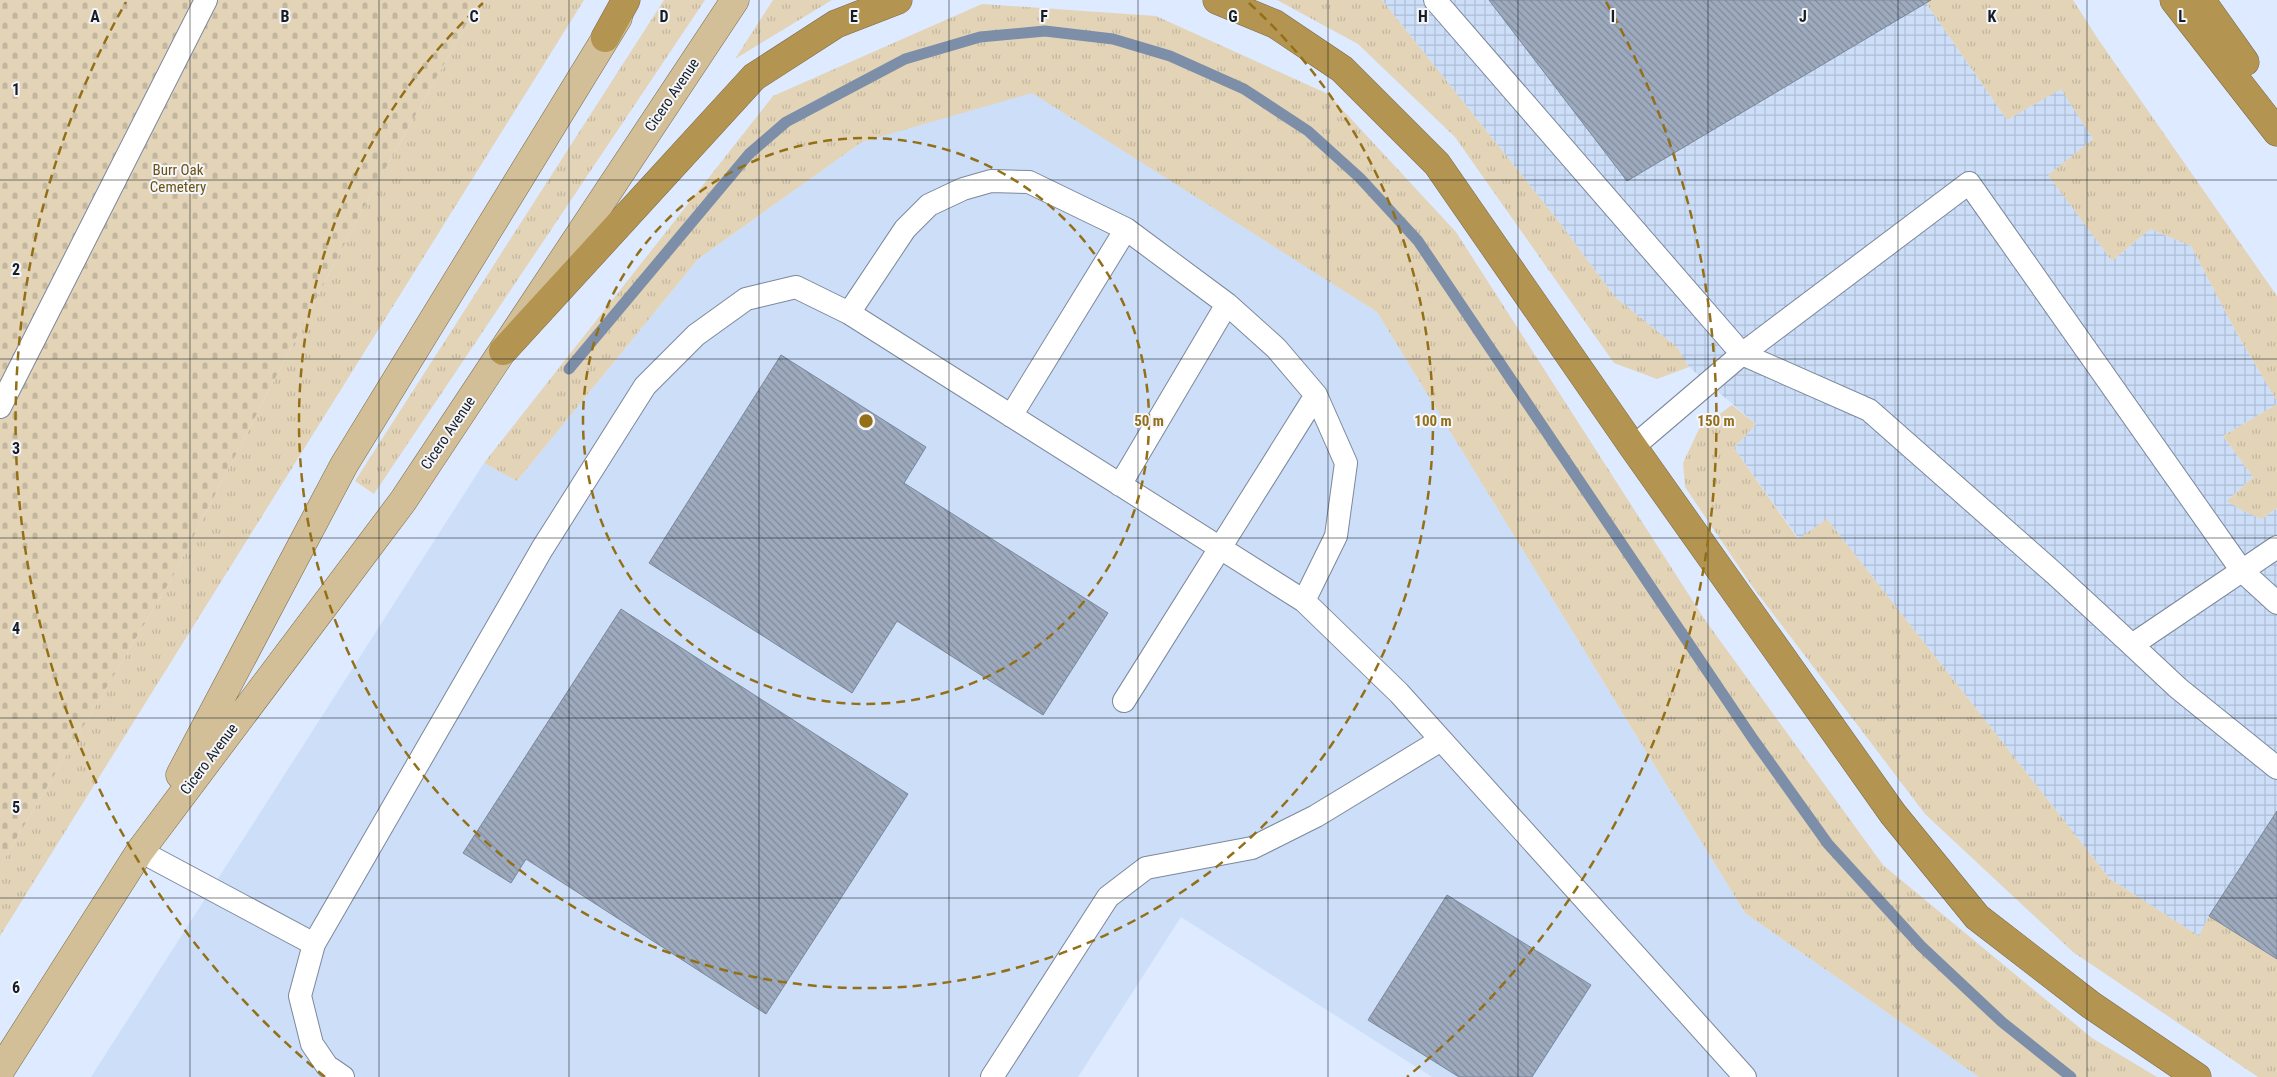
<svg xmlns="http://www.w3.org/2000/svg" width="2277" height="1077" font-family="'Roboto Condensed',sans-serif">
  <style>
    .built { fill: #cddef9 }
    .industrial { fill: url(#industrial-grid) }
    .grass { fill: url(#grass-tufts) }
    .cemetery { fill: url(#cemetery-stones) }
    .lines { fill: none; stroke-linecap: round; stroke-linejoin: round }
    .stream { stroke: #7d8ea8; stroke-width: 11 }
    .building { fill: url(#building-back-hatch); stroke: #7b879a }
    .lane-casing { stroke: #7c889b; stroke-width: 24 }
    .primary-casing { stroke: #7d6a41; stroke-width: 29 }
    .highway-casing { stroke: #7d6a41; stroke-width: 29 }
    .lane { stroke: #fff; stroke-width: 22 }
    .primary { stroke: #d2bf97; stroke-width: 28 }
    .highway { stroke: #b49451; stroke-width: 28 }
    .grid { fill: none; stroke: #181d24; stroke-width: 1; stroke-opacity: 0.55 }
    .ring { fill: none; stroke: #937018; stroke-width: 2.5; stroke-dasharray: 9 6 }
    .labels { text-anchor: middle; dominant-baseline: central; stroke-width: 4; stroke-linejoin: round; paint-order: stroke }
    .street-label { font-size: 15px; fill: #181d24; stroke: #f4f6fb }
    .park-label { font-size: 15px; fill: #6c5214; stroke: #f4f6fb }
    .grid-label { font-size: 16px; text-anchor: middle; font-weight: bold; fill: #181d24; stroke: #f4f6fb; stroke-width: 4; stroke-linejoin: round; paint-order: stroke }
    .centre { fill: #937018; stroke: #f4f6fb; stroke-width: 2.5 }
    .ring-label { font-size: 15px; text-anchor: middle; font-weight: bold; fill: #937018; stroke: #f4f6fb; stroke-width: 4; stroke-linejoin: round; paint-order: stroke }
  </style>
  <defs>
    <pattern id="industrial-grid" width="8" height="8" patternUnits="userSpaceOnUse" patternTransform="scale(1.25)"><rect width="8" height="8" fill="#cddef9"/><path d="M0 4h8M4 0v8" fill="none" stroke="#afbed5"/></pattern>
    <pattern id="grass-tufts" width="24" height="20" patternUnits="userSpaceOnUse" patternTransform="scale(1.25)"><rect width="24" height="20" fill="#e3d4b8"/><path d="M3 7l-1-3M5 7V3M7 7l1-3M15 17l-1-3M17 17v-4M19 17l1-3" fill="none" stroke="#c2b69e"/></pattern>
    <pattern id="cemetery-stones" width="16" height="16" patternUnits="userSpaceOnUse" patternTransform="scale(1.25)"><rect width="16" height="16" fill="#e3d4b8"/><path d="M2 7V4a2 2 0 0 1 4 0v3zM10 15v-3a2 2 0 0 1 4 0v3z" fill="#c2b69e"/></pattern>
    <pattern id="building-back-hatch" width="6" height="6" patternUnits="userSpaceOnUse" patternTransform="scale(1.25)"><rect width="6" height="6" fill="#9eaabe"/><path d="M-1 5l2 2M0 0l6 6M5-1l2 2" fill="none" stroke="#808a9a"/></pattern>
  </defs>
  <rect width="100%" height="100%" fill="#ddeaff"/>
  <path class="built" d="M1032,92l345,220 368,601 234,164h-547l-251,-160 -103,160h-987l393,-614 33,18 181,-222 164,-117z"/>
  <path class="industrial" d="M1382,0h549l-5,3 81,117 54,-32 32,51 -44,36 63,86 38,-32 41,17 45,86 41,69v3l-54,32 30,41 -26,24 35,18 15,-11v451l-68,-43 -9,21 -90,-58 -283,-360 -28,20 -65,-91 22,-24 -67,-57 -12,-20 -62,-50 -59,-79z"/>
  <path class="grass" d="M480,0h104l-584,936v-70l172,-288 188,-364z
    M664,0h41l-331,494 -19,-13z
    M773,0h59l-97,59z
    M1277,0h105l174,218 59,79 62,50 12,20 -32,12 -43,-16 -159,-226 -97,-93z
    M1931,0h142l25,39 179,257v105l-41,-69 -45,-86 -41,-17 -38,32 -64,-86 45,-36 -32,-50 -54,31 -81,-117z
    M982,4l174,12 172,78 128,138 249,388 178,245 209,173 65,39h-178l-234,-164 -368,-601 -345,-219 -170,49 -164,117 -181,222 -33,-18 289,-367z
    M2277,404v104l-15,11 -19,-8 -16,-10 26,-24 -30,-41z
    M1732,405l24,19 -22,24 64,91 29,-20 283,360 89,57 10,-20 68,43v118h-19l-185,-125 -148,-138 -173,-228 -67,-99 -2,-24 16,-34z"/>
  <path class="cemetery" d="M0,0h480l-120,214 -188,364 -172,288z"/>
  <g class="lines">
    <path class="stream" d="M569,369l180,-215 37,-32 119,-63 75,-22 65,-6 68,8 57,17 74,33 64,42 52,47 58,63 335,498 75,105 93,102 81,76 69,55"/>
  </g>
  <path class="building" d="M1489,0h442l-304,181z
    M781,355l145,92 -22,36 204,130 -65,102 -146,-94 -45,72 -203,-130z
    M621,609l287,185 -142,220 -240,-155 -15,24 -48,-30z
    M2277,811v148l-68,-43z
    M1447,895l144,90 -59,92h-73l-91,-57z"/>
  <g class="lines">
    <g class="lane-casing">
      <path id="lane" d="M1435,0l307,354 -109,93
        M1126,229l101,75 49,44 40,47 30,68 -10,73 -32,65
        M849,313l56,-84 24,-24 34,-16 28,-8 38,1 97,47 -115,187
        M0,407l206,-407
        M1120,485l107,-181
        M2277,547l-145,98 -77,-71 -186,-164 -127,-56 227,-171 273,388 35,32
        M2132,645l46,43 99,80
        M1124,701l192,-306
        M140,851l174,93 228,-395 103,-163 51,-51 50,-36 50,-12 53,26 455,288 95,92 346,384
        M314,944l-14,52 12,48 15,22 16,11
        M992,1077l116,-180 38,-29 106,-20 64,-32 125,-76"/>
    </g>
    <g class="primary-casing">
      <path id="primary" d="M180,775l164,-310 274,-447
        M0,1071l140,-220 263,-350 332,-501"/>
    </g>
    <g class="highway-casing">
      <path id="highway" d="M1217,0l58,24 67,45 95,95 196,283 260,367 84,103 114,88 106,72
        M2174,0l103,132
        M2201,0l44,62
        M605,38l21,-38
        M503,351l251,-274 82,-53 62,-24"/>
    </g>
    <use href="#lane" class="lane"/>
    <use href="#primary" class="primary"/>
    <use href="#highway" class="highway"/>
  </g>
  <path class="grid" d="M190,0v1077M379,0v1077M569,0v1077M759,0v1077M949,0v1077M1138,0v1077M1328,0v1077M1518,0v1077M1708,0v1077M1898,0v1077M2087,0v1077M0,180h2277M0,359h2277M0,538h2277M0,718h2277M0,898h2277"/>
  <g class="ring">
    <circle cx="866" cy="421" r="283"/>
    <path d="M1249 3A567 567 0 1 1 483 3"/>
    <path d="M325 1077A850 850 0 0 1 126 2M1606 2A850 850 0 0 1 1407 1077"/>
  </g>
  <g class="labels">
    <g class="street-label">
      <text transform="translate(672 95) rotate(-56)">Cicero Avenue</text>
      <text transform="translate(448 433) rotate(-56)">Cicero Avenue</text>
      <text transform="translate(209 759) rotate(-53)">Cicero Avenue</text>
    </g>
    <g class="park-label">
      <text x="178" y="170">Burr Oak<tspan x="178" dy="17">Cemetery</tspan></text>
    </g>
  </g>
  <g class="grid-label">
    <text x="95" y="22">A</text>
    <text x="285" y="22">B</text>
    <text x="474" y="22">C</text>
    <text x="664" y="22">D</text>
    <text x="854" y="22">E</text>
    <text x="1044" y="22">F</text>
    <text x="1233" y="22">G</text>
    <text x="1423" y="22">H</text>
    <text x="1613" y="22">I</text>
    <text x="1803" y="22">J</text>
    <text x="1992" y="22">K</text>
    <text x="2182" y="22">L</text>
    <text x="16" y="95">1</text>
    <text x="16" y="275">2</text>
    <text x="16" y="454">3</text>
    <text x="16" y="634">4</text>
    <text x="16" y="813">5</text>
    <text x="16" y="993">6</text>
  </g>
  <circle cx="866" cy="421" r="8" class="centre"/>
  <g class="ring-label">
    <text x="1149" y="426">50 m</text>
    <text x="1433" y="426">100 m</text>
    <text x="1716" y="426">150 m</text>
  </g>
</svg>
